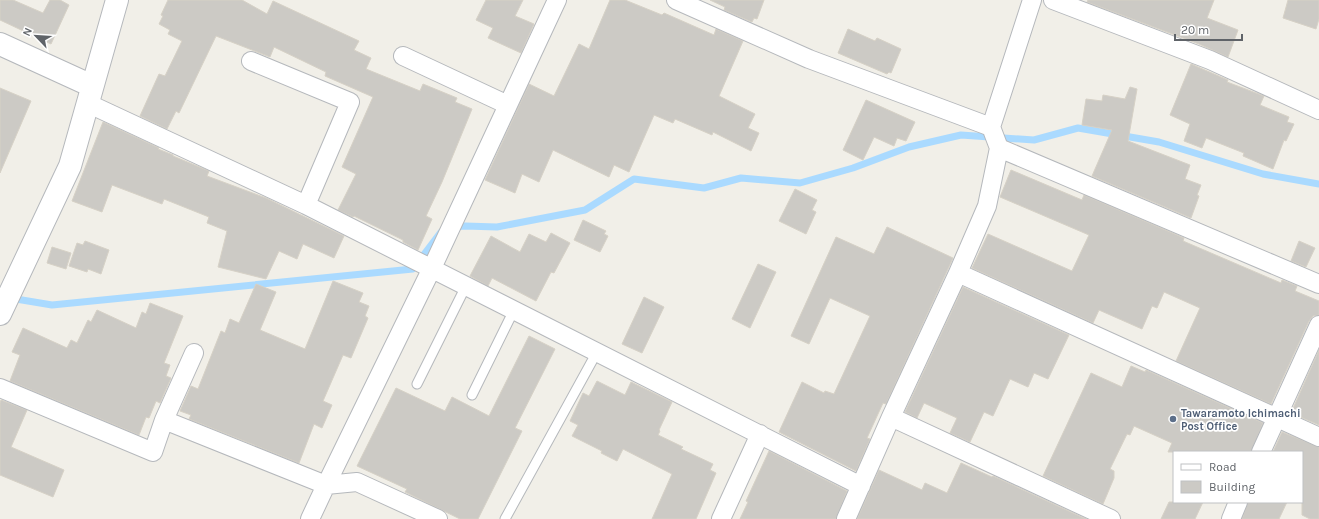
<svg xmlns="http://www.w3.org/2000/svg" width="1319" height="519" font-family="Karla,sans-serif">
  <style>
    .lines { fill: none; stroke-linecap: round; stroke-linejoin: round }
    .stream { stroke: #aadaff; stroke-width: 7 }
    .building { fill: #cccac5; stroke: #d6d1c6 }
    .service-casing { stroke: #b5b8bc; stroke-width: 11 }
    .minor-casing { stroke: #b5b8bc; stroke-width: 20 }
    .tertiary-casing { stroke: #b5b8bc; stroke-width: 24 }
    .service { stroke: #fff; stroke-width: 9 }
    .minor { stroke: #fff; stroke-width: 18 }
    .tertiary { stroke: #fff; stroke-width: 22 }
    .service-dot { fill: #5c6f8a; stroke: #fff; stroke-width: 1.5 }
    .labels { text-anchor: middle; dominant-baseline: central; stroke-width: 3.5; stroke-linejoin: round; paint-order: stroke }
    .service-label { font-size: 11px; font-weight: bold; fill: #4e5e75; stroke: #fff; text-anchor: start }
  </style>
  <rect width="100%" height="100%" fill="#f1efe8"/>
  <g class="lines">
    <path class="stream" d="M453,227l12,-1 32,1 88,-17 49,-31 70,9 37,-10 59,5 53,-15 56,-21 52,-12 73,5 44,-12 81,14 104,32 56,10
      M10,298l42,7 361,-36 28,-37"/>
  </g>
  <path class="building" d="M0,0h13l30,13 7,-13h10l9,5 -18,39 -51,-24z
    M168,0h74l25,14 6,-13 86,40 -5,9 17,8 -5,11 54,22 3,-7 34,14 -2,4 17,7 -30,73 -16,34 6,3 -14,31 -15,-8v-2l-49,-24 -1,1 -15,-7 18,-36 -14,-7 31,-70 -48,-21 1,-4 -52,-25 -4,10 -54,-21 -37,77 -3,-2 -9,18 -27,-13 19,-42 6,2 17,-35 -14,-7 2,-4 -11,-6 4,-8 -2,-1z
    M486,0h37l-8,16 19,8 -13,29 -33,-15 5,-10 -17,-8z
    M610,0h15l37,15 2,-2 50,22 2,-6 27,12 -24,55 36,18 -7,14 11,5 -8,18 -38,-19 -1,3 -37,-16 -2,4 -19,-8 -25,57 -15,-7 -5,12 -56,-27 -14,32 -17,-8 -7,19 -30,-13 44,-96 25,12 25,-52 10,5z
    M710,0h54l-7,19 -3,-1 -2,4 -28,-12 1,-3z
    M1088,0h126l-7,18 31,12 -10,27 -29,-13 -112,-42z
    M1288,0h31v19l-3,10 -33,-11z
    M848,29l27,12 2,-3 24,11 -10,24 -2,-1 -2,2 -49,-21z
    M1191,64l37,16 -1,2 37,14 -4,9 29,12 -2,5 7,2 -8,17 -2,-1 -11,29 -30,-13 1,-3 -38,-15 -4,10 -18,-7 6,-17 -20,-9z
    M1130,87l7,2 -9,52 62,24 -5,14 16,6 -4,10 2,1 -8,22 -99,-42 20,-46 -30,-5 4,-26 16,2 1,-6 22,4z
    M0,88l31,13 -31,72z
    M866,100l49,22 -9,19 -9,-3 -3,8 -20,-9 -11,23 -20,-10z
    M103,122l56,26 -1,1 15,6v1l36,15 -2,5 59,22 78,38 -10,22 -31,-14 -6,15 -18,-8 -13,28 -48,-12 9,-36 -20,-8 2,-6 -45,-18 -2,5 -50,-19 -10,27 -30,-11z
    M1011,170l71,30 2,-5 100,43 -1,3 98,42 1,-3 15,6 -2,5 24,10v14l-6,1 -4,5 -38,83 -95,-43 24,-53 -36,-16 -7,16 -5,-2 -10,23 -43,-19 -6,13 -121,-55 16,-34 84,37 17,-36 -89,-38z
    M795,189l22,11 -5,10 4,2 -10,22 -27,-13z
    M583,220l23,11 -2,3 4,2 -8,16 -26,-12z
    M887,227l66,31 -67,146 -3,-1 -16,35 3,1 -14,32 -77,-39 23,-50 22,11 1,-2 9,3 36,-78 -40,-18 -21,46 -18,-8 45,-99 38,17z
    M551,233l19,10 -16,30 -3,-1 -15,29 -44,-23 -4,8 -18,-10 21,-40 29,16 9,-18 17,8z
    M85,241l24,9 -8,24 -13,-5 -1,3 -18,-6 8,-23 6,2z
    M1299,241l16,7 -9,19 -15,-6z
    M52,247l19,6 -5,16 -19,-6z
    M758,264l18,8 -26,56 -18,-9z
    M333,281l30,12 -4,9 10,4 -4,10 3,2 -17,40 -8,-3 -20,46 9,4 -10,23 -8,-4 -15,39 -110,-44 2,-4 -11,-4 11,-25 7,3 23,-58 4,2 5,-14 9,4 17,-39 20,8 -16,38 45,19z
    M963,287l106,48 -21,44 -14,-6 -6,14 -18,-8 -17,37 -9,-4 -14,30 -20,-9 7,-15 -33,-15 -7,15 -12,-6z
    M644,297l20,10 -22,46 -20,-9z
    M150,303l33,13 -19,47 6,2 -4,11 5,2 -11,25 -4,-2 -7,17 -3,-1 -7,18 -129,-54 10,-26 -8,-3 11,-24 44,20 4,-8 6,3 11,-23 3,2 6,-12 39,18 6,-16 4,2z
    M529,336l26,13 -40,79 7,3 -44,88h-18l-55,-27 2,-3 -50,-23 39,-78 49,23 7,-14 37,19z
    M1319,350v75l-28,-12z
    M1131,366l14,6 1,-2 117,53 -12,29h-83l4,-9 -38,-17 -4,9 -3,-1 -17,35 4,2v7l-11,26 -60,-28 48,-103 31,14z
    M597,381l28,14 6,-13 41,20 -13,28 1,1 -2,4 25,12 -2,2 32,15 -3,6 6,3 -20,46h-44l20,-45 -49,-25 -6,12 -16,-8 1,-2 -30,-15 6,-11 -8,-4 13,-28 6,3z
    M1,400l26,10 -16,37 53,23 -11,27 -53,-22v-72z
    M1282,432l37,15v72h-9l-8,-4v-63h-29z
    M769,451l78,40 -11,28h-96l8,-17 -2,-1z
    M961,463l31,14 1,-1 93,43h-229l22,-49 43,20 3,-7 22,10z
    M1169,502h34l-8,17h-34z
    M1248,502h39l-8,17h-37z"/>
  <g class="lines">
    <g class="service-casing">
      <path id="service" d="M417,384l49,-98
        M472,395l42,-85
        M505,519l92,-167"/>
    </g>
    <g class="minor-casing">
      <path id="minor" d="M676,0l133,59 182,68
        M1053,0l157,60 109,50
        M403,56l105,49
        M251,61l99,41 -44,103
        M87,103l219,102 555,281
        M999,148l320,136
        M958,273l361,164
        M0,388l153,64 11,-32 162,65 31,-3 81,37
        M891,417l220,102
        M164,420l30,-67
        M1261,452l58,-127
        M310,519l16,-34 106,-217 125,-268
        M721,519l39,-85
        M846,519l45,-102 67,-144 29,-67 12,-58 -8,-21 41,-127
        M1231,519l7,-17"/>
    </g>
    <g class="tertiary-casing">
      <path id="tertiary" d="M0,44l92,42
        M0,314l70,-148 47,-166"/>
    </g>
    <use href="#service" class="service"/>
    <use href="#minor" class="minor"/>
    <use href="#tertiary" class="tertiary"/>
  </g>
  <circle class="service-dot" cx="1173" cy="419" r="4"/>
  <g class="labels">
    <g class="service-label">
      <text x="1181" y="413">Tawaramoto Ichimachi<tspan x="1181" dy="13">Post Office</tspan></text>
    </g>
  </g>
  <rect x="1173" y="451" width="130" height="52" fill="#ffffff" stroke="#bfc1c3"/>
  <rect x="1181" y="464" width="20" height="6" fill="#ffffff" stroke="#bfc1c3"/>
  <text x="1209" y="471" font-size="12" fill="#5f6368">Road</text>
  <rect x="1181" y="481" width="20" height="12" fill="#cccac5" stroke="#bfc1c3"/>
  <text x="1209" y="491" font-size="12" fill="#5f6368">Building</text>
  <g transform="translate(36 36) rotate(295)" stroke="#ffffff" stroke-width="3" paint-order="stroke">
  <path d="M0-3L7 15L0 10L-7 15Z" fill="#5f6368"/>
  <text y="-6" font-size="11" font-weight="bold" text-anchor="middle" fill="#5f6368">N</text>
  </g>
  <path d="M1175 34v6h67v-6" fill="none" stroke="#5f6368" stroke-width="2"/>
  <text x="1181" y="34" font-size="12" fill="#5f6368" stroke="#ffffff" stroke-width="3" paint-order="stroke">20 m</text>
</svg>
